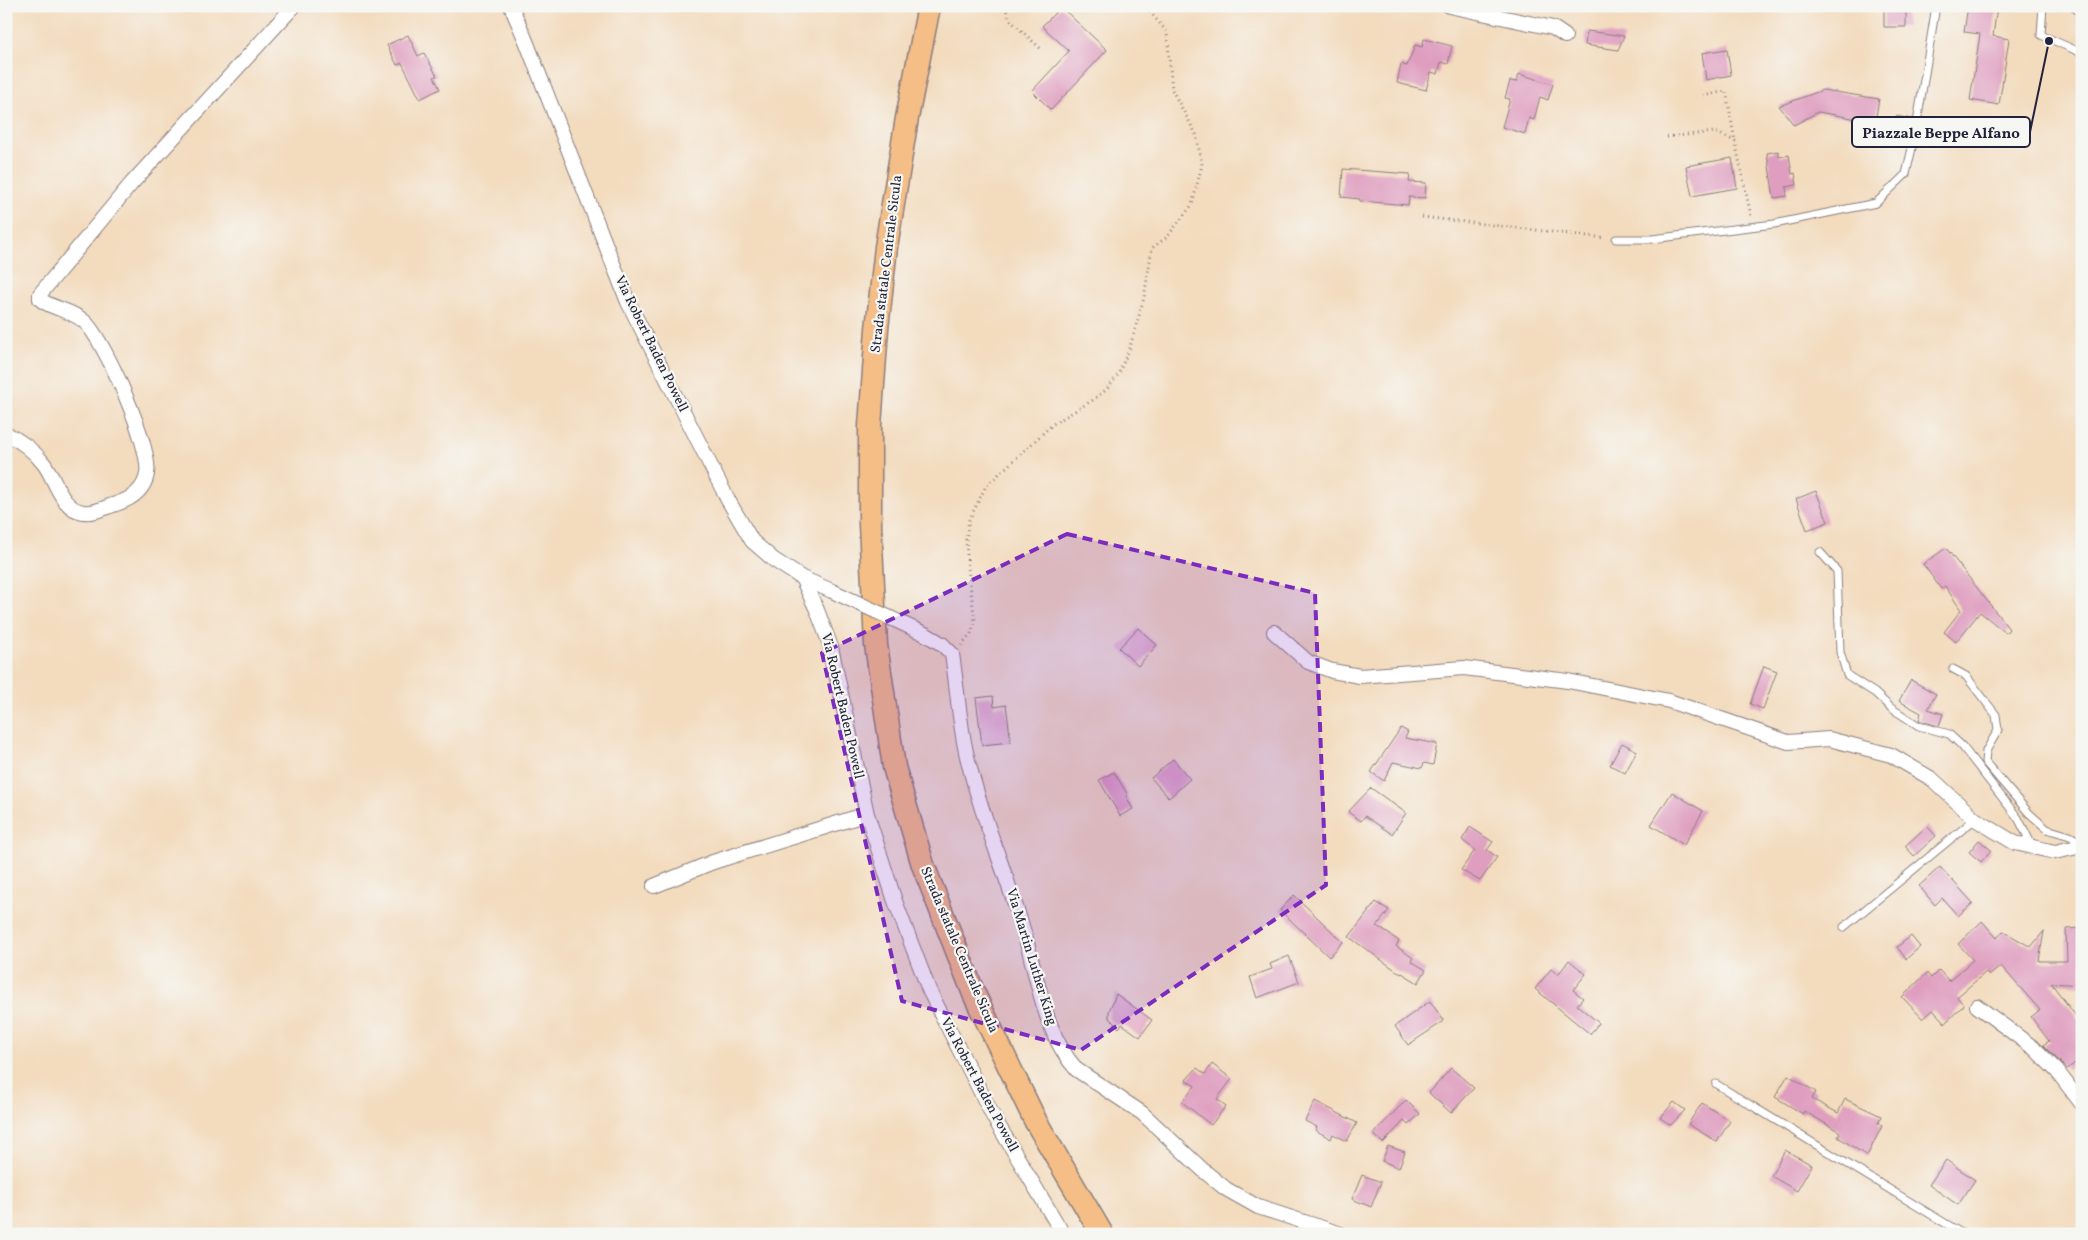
<svg xmlns="http://www.w3.org/2000/svg" width="2088" height="1240" font-family="Vollkorn,serif">
  <style>
    .building { fill: #df9ec0 }
    .lines { fill: none; stroke-linecap: round; stroke-linejoin: round }
    .service-casing { stroke: #8a7e7c; stroke-width: 9 }
    .minor-casing { stroke: #8a7e7c; stroke-width: 16 }
    .primary-casing { stroke: #8a7e7c; stroke-width: 25 }
    .path { stroke: #8a7e7c; stroke-width: 3; stroke-dasharray: 1 4; stroke-linecap: butt }
    .service { stroke: #fff; stroke-width: 7 }
    .minor { stroke: #fff; stroke-width: 14 }
    .primary { stroke: #f6be87; stroke-width: 22 }
    .minor-bridge-casing { stroke: #8a7e7c; stroke-width: 16; stroke-linecap: butt }
    .minor-bridge { stroke: #fff; stroke-width: 14 }
    .marked { fill: #7b2cbf; fill-opacity: 0.2; stroke: #7b2cbf; stroke-width: 4; stroke-dasharray: 10 6; stroke-linejoin: round }
    .labels { text-anchor: middle; dominant-baseline: central; stroke-width: 4.5; stroke-linejoin: round; paint-order: stroke }
    .street-label { font-size: 14px; fill: #22223b; stroke: #f6f6f2 }
    .leader { fill: none; stroke: #22223b; stroke-width: 2 }
    .callout-dot { fill: #22223b; stroke: #f6f6f2; stroke-width: 2 }
    .callout { fill: #f6f6f2; stroke: #22223b; stroke-width: 2 }
    .callout-label { font-size: 15px; text-anchor: middle; font-weight: bold; fill: #22223b }
  </style>
  <rect width="100%" height="100%" fill="#f6f6f2"/>
  <filter id="ink" filterUnits="userSpaceOnUse"><feTurbulence type="fractalNoise" baseFrequency=".02" numOctaves="2"/><feDisplacementMap in="SourceGraphic" scale="10" xChannelSelector="R" yChannelSelector="G"/><feConvolveMatrix kernelMatrix="1 2 1 2 8 2 1 2 1" color-interpolation-filters="sRGB"/></filter>
  <filter id="wash" filterUnits="userSpaceOnUse"><feTurbulence type="fractalNoise" baseFrequency=".0096" numOctaves="4" result="noise"/><feDisplacementMap in="SourceGraphic" scale="20" xChannelSelector="R" yChannelSelector="G"/><feGaussianBlur stdDeviation="1.12" result="paint"/><feColorMatrix in="noise" values="0 0 0 0 0 0 0 0 0 0 0 0 0 0 0 0 0 1.4 0 .05"/><feComposite in="paint" operator="in"/></filter>
  <g filter="url(#wash)">
    <rect width="100%" height="100%" fill="#f3dbbe"/>
    <g id="blocks">
      <path class="building" d="M1884,6h22v21h-22z
        M1968,6h29l-4,30 16,3 -10,66 -29,-5 10,-66 -16,-2z
        M1061,7l46,43 -56,60 -19,-19 37,-40 -27,-25z
        M1587,31l37,5 -6,14 -33,-5z
        M408,35l10,21 6,-3 13,23 -3,1 6,12 -20,10 -18,-36 -5,2 -10,-20z
        M1424,39l28,7 -4,18 -7,-2 -3,12 -7,-2 -5,18 -29,-7 4,-19 6,2 8,-21 7,2z
        M1727,49l4,26 -25,5 -4,-27z
        M1519,74l34,10 -5,16 -8,-3 -6,23 -5,-2 -4,16 -23,-7 8,-28 -5,-1 5,-17 7,1z
        M1823,90l56,9 -4,23 -57,-10 -24,13 -15,-19z
        M1896,116l16,3 -4,21 -15,-2z
        M1778,151l1,6 10,-2 3,19 3,-1 2,12 -11,2 1,9 -13,2 -7,-45z
        M1732,158l5,30 -45,8 -6,-30z
        M1343,169l67,5 -1,8 17,1 -1,15 -16,-1 -1,8 -48,-4v-2l-19,-2z
        M1816,491l12,31 -21,8 -11,-31z
        M1946,548l63,81 -3,4 -26,-21 -24,30 -12,-10 17,-22 -16,-24 -4,3 -18,-25z
        M1138,628l19,17 -19,21 -19,-18z
        M1764,666l13,5 -14,38 -13,-5z
        M1911,680l25,14 -8,15 15,5 -4,12 -18,-5 -2,-1 2,-7 -22,-12z
        M993,696l1,11 12,-2 5,37 -29,3 -6,-47z
        M1401,728l7,4 -3,6 32,6 -4,21 -9,-2 -2,5 -29,-6 -9,19 -13,-9z
        M1622,743l15,8 -12,22 -15,-8z
        M1173,759l17,20 -21,19 -18,-20z
        M1114,772l14,23 -2,1 7,13 -13,7 -21,-36z
        M1371,788l35,25 -14,21 -27,-18 -4,5 -13,-9z
        M1672,792l31,19 -19,34 -33,-20z
        M1927,826l9,10 -22,20 -9,-10z
        M1470,827l23,15 -6,8 10,7 -17,24 -19,-11 14,-20 -13,-10z
        M1979,840l12,10 -10,12 -12,-10z
        M1940,867l33,36 -15,13 -16,-18 -7,7 -16,-19z
        M1294,895l49,47 -14,15 -49,-47z
        M1376,902l13,8 -12,16 22,15 -3,5 17,12 -2,3 15,9 -8,13 -16,-10 -1,1 -52,-37z
        M1982,921l15,17 6,-7 28,16 13,-16 -5,30h28l-1,-32 16,-1v57l-31,-2 31,41v34l-15,11 -24,-24 6,-4 -18,-24 9,-7 -39,-44 -12,10 -3,-4 -29,25 7,8 -19,18 -12,-13 -10,9 -21,-22 25,-24 4,5 8,-8 10,11 24,-21 -15,-16z
        M1911,936l9,11 -14,12 -9,-12z
        M1289,956l10,26 -42,16 -7,-21 22,-8 -2,-5z
        M1569,960l17,14 -13,16 10,8 -6,7 22,18 -9,11 -55,-45 16,-20 7,6z
        M1116,994l36,26 -12,17 -18,-13 -3,4 -10,-10v-7z
        M1430,1001l14,20 -36,24 -13,-19z
        M1212,1064l20,15 -15,20 9,7 -15,19 -29,-23 13,-16 -9,-6 11,-12 8,6z
        M1451,1068l23,20 -23,25 -22,-20z
        M1788,1075l28,17 -4,7 26,14 7,-14 36,17 -3,8 4,2 -15,30 -29,-19 2,-5 -36,-21 -1,3 -28,-17z
        M1406,1100l14,14 -12,11 -4,-4 -21,22 -10,-9z
        M1315,1101l42,22 -10,18 -14,-7 -2,5 -16,-9 2,-3 -12,-6z
        M1674,1102l11,8 -14,15 -11,-7z
        M1702,1103l28,18 -13,21 -29,-18z
        M1388,1146l17,6 -6,16 -17,-7z
        M1785,1150l27,15 -15,26 -26,-15z
        M1946,1160l29,20 -17,25 -29,-20z
        M1362,1175l19,7 -10,25 -19,-8z"/>
    </g>
  </g>
  <g filter="url(#ink)">
    <use href="#blocks" fill-opacity="0" stroke="#8a7e7c" stroke-width="1"/>
    <g class="lines">
      <g class="service-casing">
        <path id="service" d="M2043,6l-2,29 41,18
          M1616,239h36l122,-15 102,-21 30,-29 9,-39 21,-129
          M1820,552l17,19 3,81 7,23 28,18 16,15 28,18 30,8 13,12 56,72 15,29
          M1953,669l13,7 30,39 2,15 -12,21 -1,11 44,51 18,16 23,7 12,7
          M1844,927l131,-108
          M1716,1084l247,150"/>
      </g>
      <g class="minor-casing">
        <path id="minor" d="M511,6l15,35 102,261 100,198 24,41 22,19 28,18 15,32 14,37 36,167 28,87 34,89 65,128 69,116
          M1449,6l104,22 12,8
          M2078,6l4,3
          M6,434c16,7 28,17 38,30 12,16 17,45 39,48 10,2 23,-5 33,-8 15,-5 28,-13 31,-30 5,-26 -42,-133 -62,-152 -12,-11 -27,-12 -41,-20l-4,-3v-5l91,-110 163,-178
          M802,578l30,13
          M1274,632l34,30 24,9 28,5 104,-8 104,13 101,20 119,41 41,-3 62,16 41,24 43,40 40,24 40,9 27,-6
          M925,634l17,10 10,10c5,32 7,66 14,98 14,61 39,118 57,177 15,47 20,104 54,141l65,43 62,58 22,18 32,18 83,27
          M654,886l59,-24 154,-48
          M1977,1006l58,43 22,22 25,33"/>
      </g>
      <g class="primary-casing">
        <path id="primary" d="M929,6l-22,112 -21,129 -9,82 -7,97v98l6,121 18,122 29,98 51,129 62,128 66,112"/>
      </g>
      <path class="path" d="M1005,6l5,14 32,30
        M1703,96l23,-5 9,50
        M1667,137l48,-5 20,9 16,75
        M1422,217l183,21
        M961,645l10,-11 4,-12 -7,-54 -2,-28 3,-20 17,-34 67,-62 40,-24 14,-11 11,-14 12,-28 14,-49 8,-50 15,-11 25,-32 10,-40 -6,-31 -24,-44 -5,-58 -22,-26"/>
      <use href="#service" class="service"/>
      <use href="#minor" class="minor"/>
      <use href="#primary" class="primary"/>
      <g class="minor-bridge-casing">
        <path id="minor-bridge" d="M832,591l93,43"/>
      </g>
      <use href="#minor-bridge" class="minor-bridge"/>
    </g>
  </g>
  <path class="marked" d="M1067,534l248,59 11,292 -245,165 -179,-49 -80,-348z"/>
  <g class="labels">
    <g class="street-label">
      <text transform="translate(887 264) rotate(-83)">Strada statale Centrale Sicula</text>
      <text transform="translate(651 344) rotate(64)">Via Robert Baden Powell</text>
      <text transform="translate(842 706) rotate(77)">Via Robert Baden Powell</text>
      <text transform="translate(959 950) rotate(67)">Strada statale Centrale Sicula</text>
      <text transform="translate(1031 957) rotate(73)">Via Martin Luther King</text>
      <text transform="translate(979 1085) rotate(62)">Via Robert Baden Powell</text>
    </g>
  </g>
  <path class="leader" d="M2049 41L2030 132"/>
  <circle class="callout-dot" cx="2049" cy="41" r="5"/>
  <rect class="callout" x="1852" y="117" width="178" height="30" rx="5"/>
  <g class="callout-label">
    <text x="1941" y="138">Piazzale Beppe Alfano</text>
  </g>
  <rect width="2088" height="1240" fill="none" stroke="#f6f6f2" stroke-width="25"/>
</svg>
